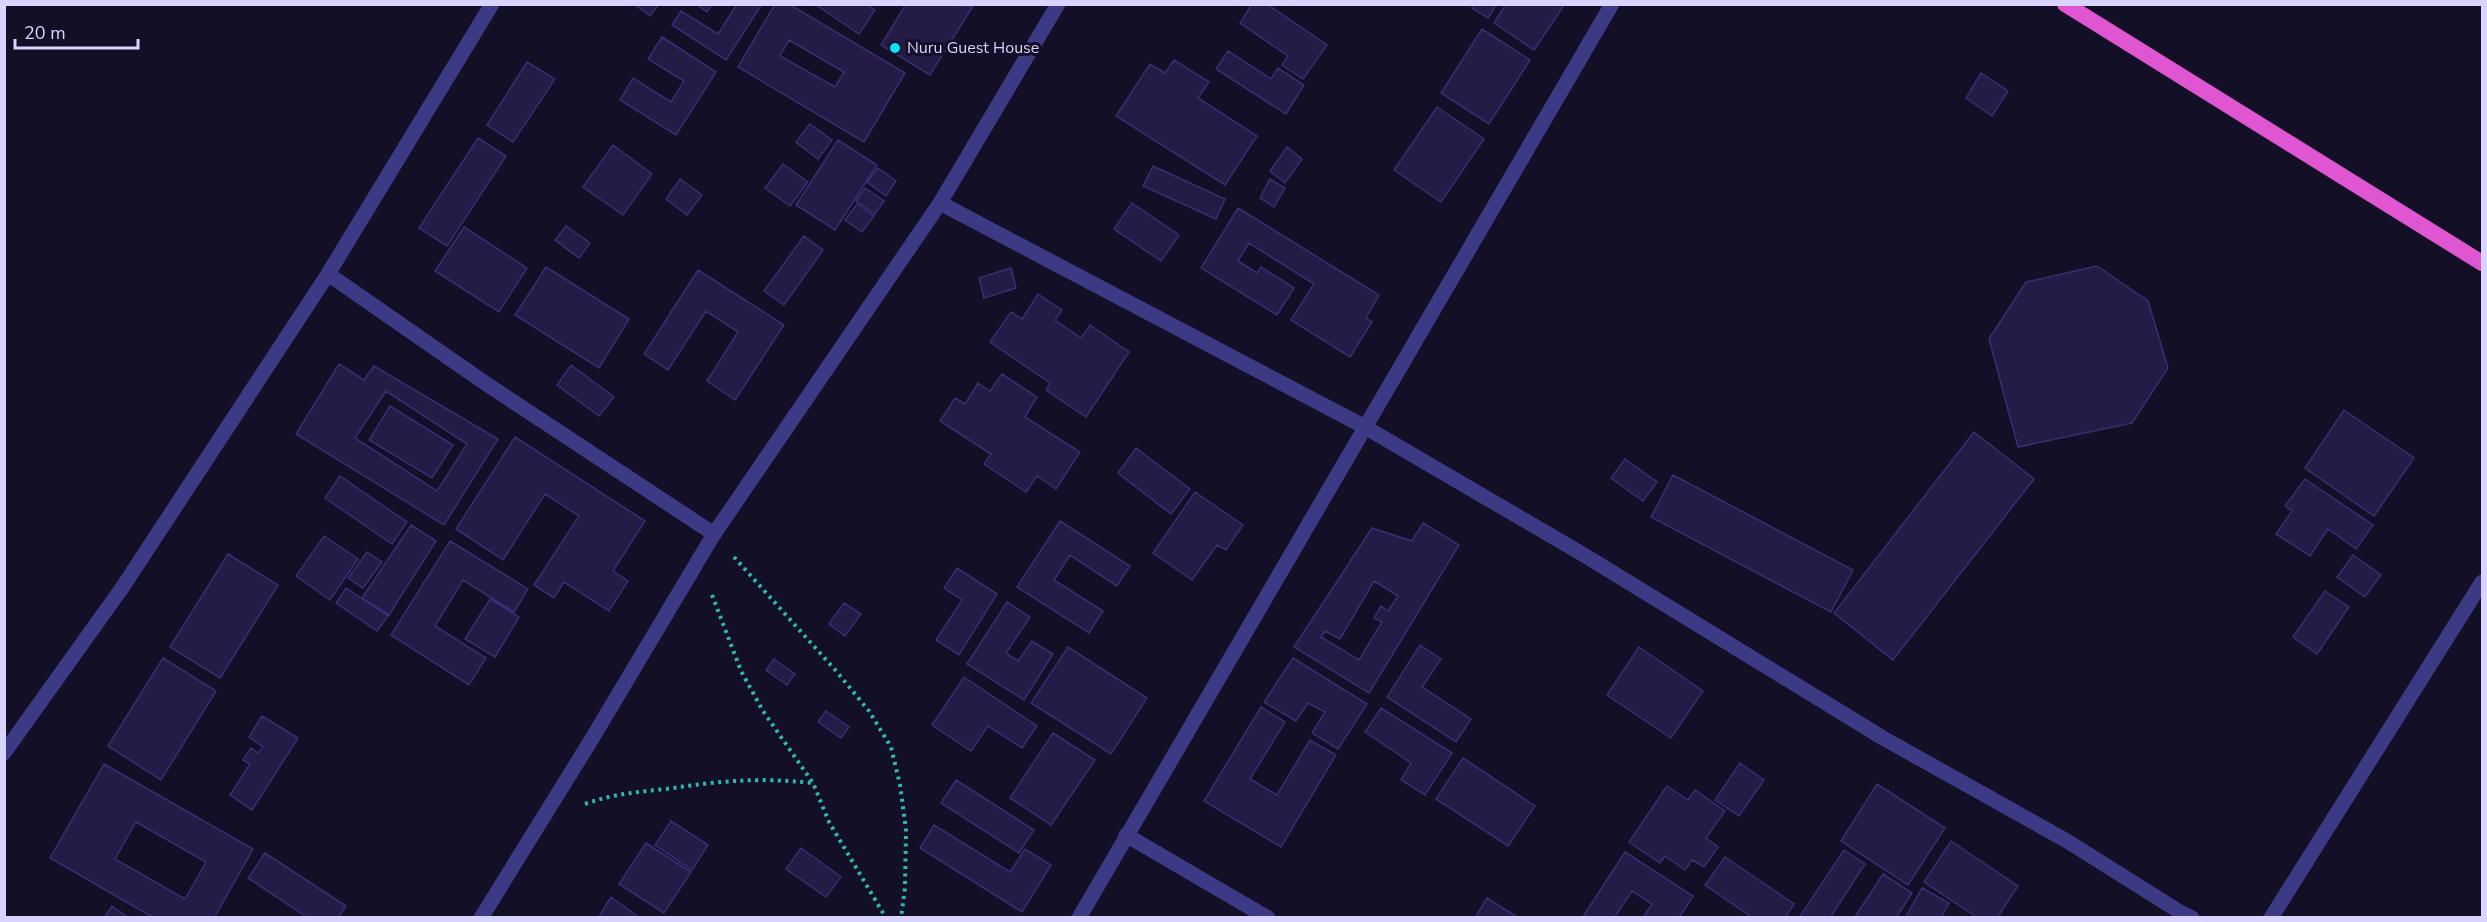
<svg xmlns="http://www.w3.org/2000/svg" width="2487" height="922" font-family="'Nunito Sans',sans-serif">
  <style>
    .building { fill: #241b47; stroke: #3b2d73; stroke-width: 1.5; fill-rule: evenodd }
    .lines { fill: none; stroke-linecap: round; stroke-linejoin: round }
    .path { stroke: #2fb8b0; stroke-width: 4; stroke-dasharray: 3 4.5; stroke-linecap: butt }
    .minor { stroke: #3d3a85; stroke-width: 15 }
    .trunk { stroke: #e055d1; stroke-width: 16 }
    .poi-dot { fill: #00e5ff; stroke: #130f26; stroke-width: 2 }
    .labels { text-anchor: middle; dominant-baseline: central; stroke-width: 6; stroke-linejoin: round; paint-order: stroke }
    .poi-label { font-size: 16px; fill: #d9d4ff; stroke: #130f26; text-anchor: start }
  </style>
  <rect width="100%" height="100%" fill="#130f26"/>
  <path class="building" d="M634,4h25l-9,12z
    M696,4h16l-5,8z
    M737,4h25l-36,56 -54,-35 9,-14 37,23z
    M775,4h14l116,69 -41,69 -126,-75zM789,40l55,32 -9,15 -55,-31z
    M815,4h52l8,6 -16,24z
    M906,4l67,2 -43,69 -49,-30z
    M1252,4h15l60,41 -24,34 -21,-14 6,-9 -48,-33z
    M1474,4h23l-9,14 -16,-10z
    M1506,4h59l-31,46 -40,-27z
    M1482,29l48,31 -41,64 -48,-31z
    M662,37l54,35 -40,63 -56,-35 13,-22 38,24 13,-21 -36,-22z
    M1228,51l43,28 7,-11 26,17 -18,29 -70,-45z
    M1174,60l35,22 -11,16 59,38 -32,49 -109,-69 34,-52 15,9z
    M527,62l28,17 -42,63 -26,-17z
    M1981,73l27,18 -16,25 -26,-18z
    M1437,107l47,32 -43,63 -47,-32z
    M810,124l22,16 -14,19 -22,-17z
    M478,138l28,18 -59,90 -28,-18z
    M838,140l39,25 -42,65 -39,-25z
    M613,145l39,29 -29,41 -40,-28z
    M1287,147l15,12 -17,24 -15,-12z
    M783,164l25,18 -18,24 -25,-18z
    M1153,166l72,33 -9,20 -73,-33z
    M878,168l18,13 -10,15 -19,-14z
    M680,179l22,16 -15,20 -21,-16z
    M1270,179l15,9 -11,19 -14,-9z
    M865,188l19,13 -9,13 -19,-13z
    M1132,203l47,32 -18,26 -47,-32z
    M857,204l17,12 -12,16 -17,-12z
    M1238,208l141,87 -13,23 6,4 -22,35 -59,-37 23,-36 -65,-41 -11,18 19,12 4,-6 33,21 -17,27 -76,-47z
    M566,226l24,17 -11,15 -24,-18z
    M464,227l63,41 -28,44 -64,-41z
    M804,236l19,14 -39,55 -20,-14z
    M2097,266l51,35 20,67 -36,55 -114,24 -29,-108 37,-57z
    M546,267l83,52 -30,49 -84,-53z
    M1011,268l5,20 -32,10 -5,-20z
    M698,270l86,55 -49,75 -28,-19 31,-49 -32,-21 -38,59 -24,-16z
    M1038,294l24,16 -7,10 26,18 9,-13 39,27 -43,65 -40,-27 4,-7 -60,-41 21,-30 11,7z
    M339,364l25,16 10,-14 124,73 -54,86 -148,-91zM386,391l81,53 -30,47 -82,-53z
    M571,365l43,32 -15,19 -42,-31z
    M1002,374l35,23 -12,20 55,35 -24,37 -19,-13 -11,16 -42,-28 7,-10 -51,-33 15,-23 10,6 13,-21 12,8z
    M390,406l63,39 -21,33 -63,-38z
    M2344,410l70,48 -40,58 -69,-48z
    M1974,432l60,47 -141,181 -59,-47z
    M515,437l130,84 -32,50 15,10 -19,30 -45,-29 -10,16 -20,-13 45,-69 -34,-22 -42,66 -47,-31z
    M1136,448l54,41 -19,25 -53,-41z
    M1625,459l32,23 -14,19 -32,-23z
    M1673,475l180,95 -22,42 -180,-95z
    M340,476l67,46 -15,22 -67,-46z
    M2305,479l68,46 -17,24 -28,-20 -18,27 -34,-22 16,-23 -7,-5z
    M1195,492l48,33 -17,25 -9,-5 -25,35 -39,-27z
    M1060,521l70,45 -13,20 -47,-31 -16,25 49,31 -14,22 -72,-46z
    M1423,523l36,22 -90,148 -75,-46 78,-119 40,13zM1374,581l24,15 -10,15 -7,-5 -7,12 8,4 -23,38 -38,-23 4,-6 15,8z
    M411,525l25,16 -47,74 -27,-17z
    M324,536l34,23 -28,41 -34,-24z
    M450,541l78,48 -14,23 -51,-32 -28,46 51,32 -17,27 -78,-50z
    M367,552l15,10 -19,26 -15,-10z
    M228,554l50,31 -58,93 -50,-31z
    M2353,555l28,20 -16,22 -28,-20z
    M957,568l40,26 -38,61 -23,-15 26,-40 -18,-12z
    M346,588l42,28 -11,15 -41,-28z
    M2325,591l24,16 -32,47 -24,-17z
    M490,599l29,18 -24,40 -30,-18z
    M1007,602l23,15 -24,36 12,8 14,-20 21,13 -29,46 -57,-36z
    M844,603l17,11 -16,22 -16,-12z
    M1420,645l21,14 -19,28 49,32 -15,23 -69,-45z
    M1068,647l79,51 -36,56 -80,-51z
    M1639,647l64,44 -32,47 -64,-43z
    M163,658l53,33 -55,89 -53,-34z
    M1293,658l74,46 -29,45 -26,-16 13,-21 -17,-9 -12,18 -32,-19z
    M774,659l21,15 -8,11 -21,-15z
    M964,677l73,49 -15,22 -34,-22 -17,25 -39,-26z
    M1261,707l24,15 -35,57 27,16 33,-55 26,15 -55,92 -77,-46z
    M1381,708l71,45 -27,42 -24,-15 10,-17 -46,-31z
    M826,711l23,16 -8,11 -23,-16z
    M262,716l36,22 -46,72 -22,-15 20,-31 -7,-4 8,-12 7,5 5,-6 -14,-10z
    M1053,733l42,27 -44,65 -41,-27z
    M1463,758l72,48 -27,40 -72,-47z
    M1740,763l24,17 -25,36 -24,-16z
    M104,764l149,85 -39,69h-60l-104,-60zM136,822l70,40 -21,37 -70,-40z
    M956,780l78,50 -15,23 -78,-50z
    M1877,784l68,44 -37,57 -67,-44z
    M1667,786l21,14 7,-10 30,21 -19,27 12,9 -14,20 -12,-7 -7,10 -20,-14 -5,7 -31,-21z
    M671,821l37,24 -16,25 -37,-25z
    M934,825l76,47 15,-23 26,16 -29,47 -102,-64z
    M1951,841l67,45 -21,32h-19l-54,-36z
    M646,843l45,29 -27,41 -45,-29z
    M801,848l40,29 -15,20 -40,-28z
    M1844,850l21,14 -35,54h-31z
    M1625,852l68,44 -14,22h-36l9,-14 -20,-13 -18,27h-32z
    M265,853l81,53 -8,12h-30l-60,-40z
    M1725,857l69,47 -9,14h-32l-48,-33z
    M1883,874l29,19 -16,25h-42z
    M1922,888l27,15 -8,15h-36z
    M611,897l29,21h-42z
    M1487,898l32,20h-44z
    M112,906l17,12h-25z"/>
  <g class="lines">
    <path class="path" d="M734,557l103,115 32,39 22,36 9,38 6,45 -1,58 -4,30
      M712,595l29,76 22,40 50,72 16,39 57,96
      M585,804c27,-10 53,-12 81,-15 54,-8 91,-12 146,-6"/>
    <path class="minor" d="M940,203l425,224 219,128 299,183 184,103 113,71 12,6
      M328,274l157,109 229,151
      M4,753l118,-165 206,-314 164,-270
      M1126,835l142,83
      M481,918l112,-181 121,-203 226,-331 118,-199
      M1079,918l533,-914
      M2271,918l211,-336"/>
    <path class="trunk" d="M2065,4l417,259"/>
  </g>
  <circle class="poi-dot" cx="895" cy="48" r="6"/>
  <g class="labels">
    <g class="poi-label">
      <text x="907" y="48">Nuru Guest House</text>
    </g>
  </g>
  <rect width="2487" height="922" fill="none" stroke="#d9d4ff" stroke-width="12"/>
  <path d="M15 39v9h123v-9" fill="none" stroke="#d9d4ff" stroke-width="3"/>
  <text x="24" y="39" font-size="18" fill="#d9d4ff" stroke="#130f26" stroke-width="4.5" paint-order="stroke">20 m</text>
</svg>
